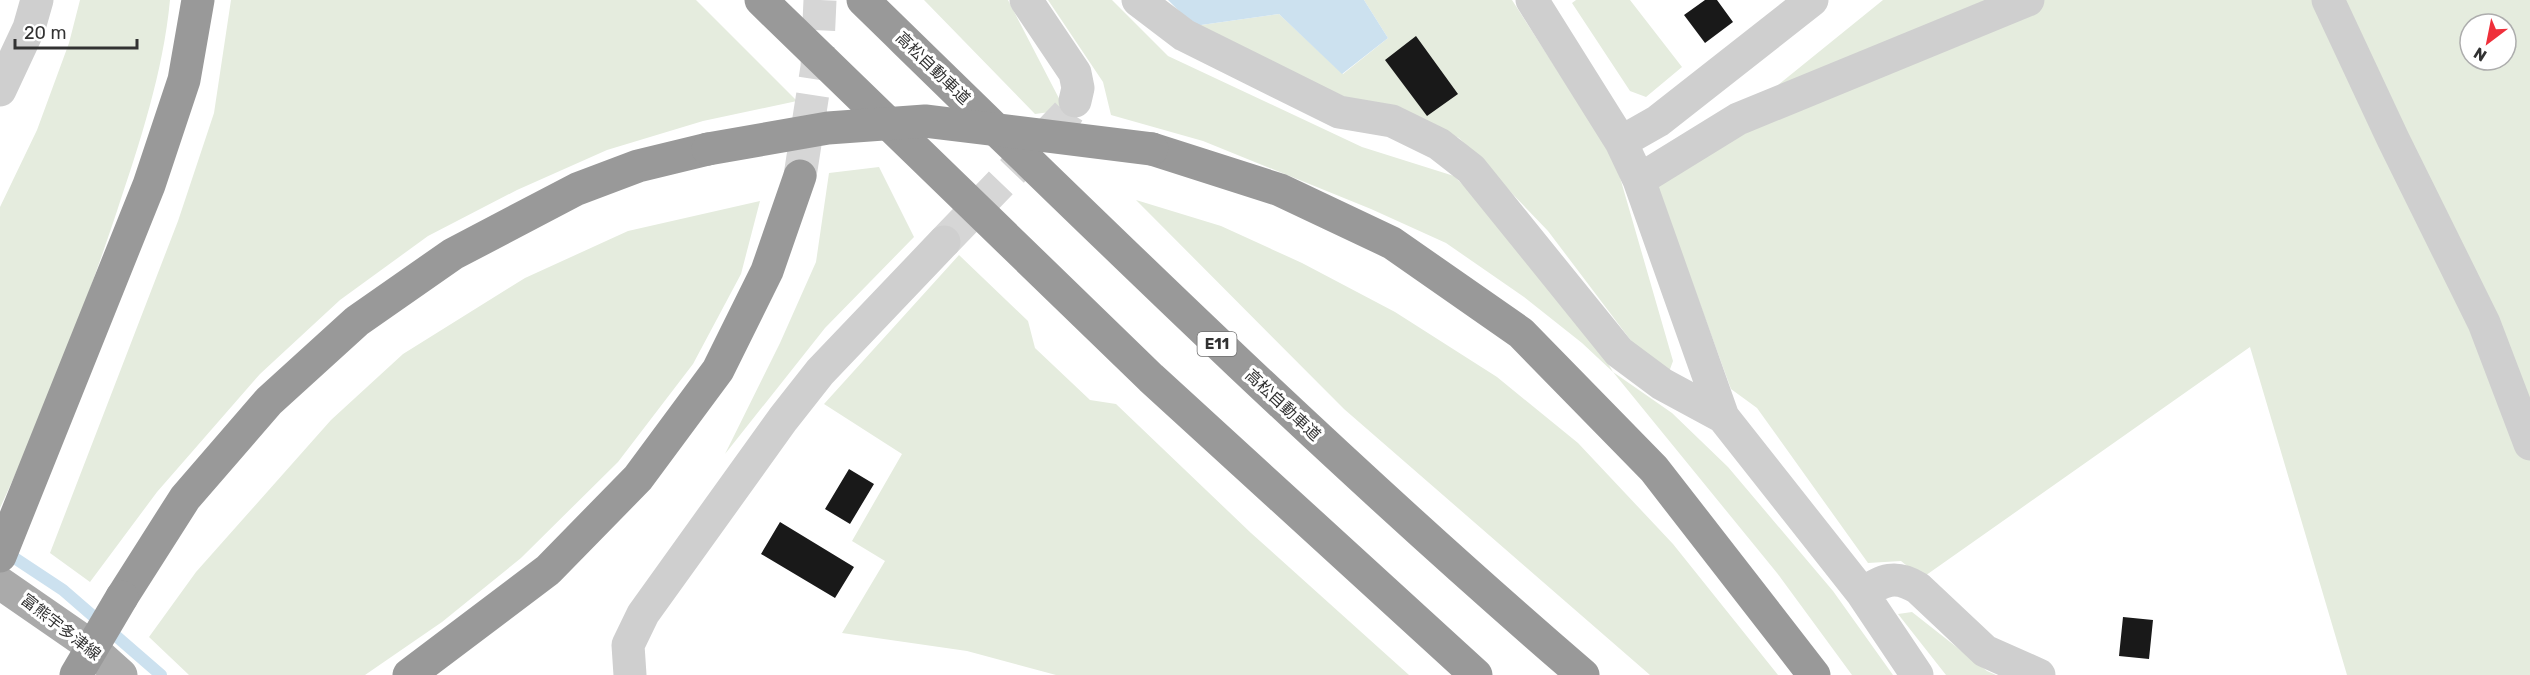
<svg xmlns="http://www.w3.org/2000/svg" width="2530" height="675" font-family="Rubik,'Noto Sans JP',sans-serif">
  <style>
    .green { fill: #e5ecde; fill-rule: evenodd }
    .water { fill: #cce1ef }
    .lines { fill: none; stroke-linecap: round; stroke-linejoin: round }
    .stream { stroke: #cce1ef; stroke-width: 12 }
    .building { fill: #191919 }
    .minor-tunnel { stroke: #d6d6d6; stroke-width: 33; stroke-dasharray: 33 16; stroke-linecap: butt }
    .highway-tunnel { stroke: #d6d6d6; stroke-width: 33; stroke-dasharray: 33 16; stroke-linecap: butt }
    .minor { stroke: #cfcfcf; stroke-width: 33 }
    .major { stroke: #aaa; stroke-width: 33 }
    .highway { stroke: #999; stroke-width: 33 }
    .highway-bridge { stroke: #999; stroke-width: 33 }
    .labels { text-anchor: middle; dominant-baseline: central; stroke-width: 6; stroke-linejoin: round; paint-order: stroke }
    .shield { fill: #fff; stroke: #707070; stroke-width: 1.5 }
    .shield-label { font-size: 15px; font-weight: bold; fill: #323232 }
    .street-label { font-size: 16px; fill: #323232; stroke: #fff }
  </style>
  <rect width="100%" height="100%" fill="#fff"/>
  <path class="green" d="M80,0h90c-7,73 -30,142 -53,211 -34,102 -72,200 -117,297v-301l37,-77 32,-87z
    M231,0h465l101,101 -94,20 -96,29 -90,40 -89,46 -88,64 -80,74 -103,118 -67,90 -40,-29 128,-332 36,-108z
    M924,0h84l57,110 -30,4z
    M1048,0h64l56,56 194,91 92,29 69,68 55,69 35,59 59,41 56,54 105,124 60,84h-41l-75,-102 -164,-201 -31,-29 -58,-46 -78,-54 -75,-34 -168,-68 -92,-26 -8,-33z
    M1364,0h148l103,160 58,201 -4,11 -37,-30 -84,-111 -89,-93 -61,-27 -47,-8 -157,-77 85,-12 64,60 45,-36z
    M1576,0h54l52,67 -36,30 -16,-6 -58,-88z
    M1883,0h647v675h-183l-97,-328 -328,231 -21,-17 -33,2 -111,-155 -26,-19 -75,-205zM2470,24h36v36h-36z
    M879,167l35,70 -89,91 -100,126 55,-111 36,-81 13,-89z
    M1136,200l85,26 81,37 93,49 102,65 81,66 95,101 105,131h-128l-306,-266z
    M760,201l-19,73 -48,90 -75,98 -97,96 -79,64 -77,53h-176l-40,-38 47,-65 135,-152 72,-66 122,-76 103,-47z
    M959,255l69,66 7,27 55,52 26,4 135,129 158,142h-353l-89,-24 -125,-18 43,-72 -33,-20 50,-87 -78,-50z
    M1912,612l75,59 9,4h-50l-48,-61z"/>
  <path class="water" d="M1168,0h196l24,38 -46,36 -63,-60 -85,12z"/>
  <g class="lines">
    <path class="stream" d="M4,551l59,39 98,85"/>
  </g>
  <path class="building" d="M1705,0h12l16,22 -28,21 -21,-28z
    M1416,36l42,58 -31,22 -42,-56z
    M849,469l25,15 -24,40 -25,-15z
    M780,522l74,45 -19,31 -74,-44z
    M2123,617l30,3 -4,39 -30,-3z"/>
  <g class="lines">
    <path class="minor-tunnel" d="M944,242l123,-128 8,-13"/>
    <path class="highway-tunnel" d="M800,176l17,-109 3,-67"/>
    <path class="minor" d="M1026,0l49,73 3,15 -3,13
      M1138,0l46,35 155,77 53,9 47,23 32,25 148,183 43,32 61,33
      M1532,0l89,142 18,38 84,237 139,176 55,82
      M2328,0l65,139 91,184 46,121
      M0,90l29,-62 8,-28
      M1621,142l37,-21 154,-121
      M1639,180l99,-61 290,-119
      M1862,593c22,-13 33,-19 56,-5l67,63 54,24
      M630,675l-2,-30 15,-31 140,-195 37,-47 124,-130"/>
    <path class="major" d="M0,583l81,56 40,36"/>
    <path class="highway" d="M761,0l390,378 325,297
      M863,0c236,230 470,460 720,675
      M1152,149l128,41 112,53 129,90 133,136 160,206
      M0,556l149,-371 35,-105 14,-80
      M122,597l63,-99 84,-97 88,-80 96,-67 124,-65 61,-23 70,-17
      M409,675l139,-105 90,-92 80,-108 49,-99 33,-95"/>
    <path class="highway-bridge" d="M708,149l120,-21 97,-7 227,28
      M76,675l46,-78"/>
  </g>
  <g class="labels">
    <rect class="shield" x="1197.5" y="332" width="39" height="24" rx="4.5"/>
    <g class="shield-label">
      <text x="1217" y="344">E11</text>
    </g>
    <g class="street-label">
      <text transform="translate(933 68) rotate(44)">高松自動車道</text>
      <text transform="translate(1283 405) rotate(43)">高松自動車道</text>
      <text transform="translate(61 627) rotate(38)">富熊宇多津線</text>
    </g>
  </g>
  <g transform="translate(2488 42) rotate(212)"><circle r="28" fill="#ffffff" stroke="#adadad" stroke-width="1.5"/>
  <path d="M0-4.5L10 22L0 15L-10 22Z" fill="#ef2f3a"/>
  <text y="-9" font-size="16" font-weight="bold" text-anchor="middle" fill="#323232">N</text>
  </g>
  <path d="M15 39v9h122v-9" fill="none" stroke="#323232" stroke-width="3"/>
  <text x="24" y="39" font-size="18" fill="#323232" stroke="#ffffff" stroke-width="4.5" paint-order="stroke">20 m</text>
</svg>
